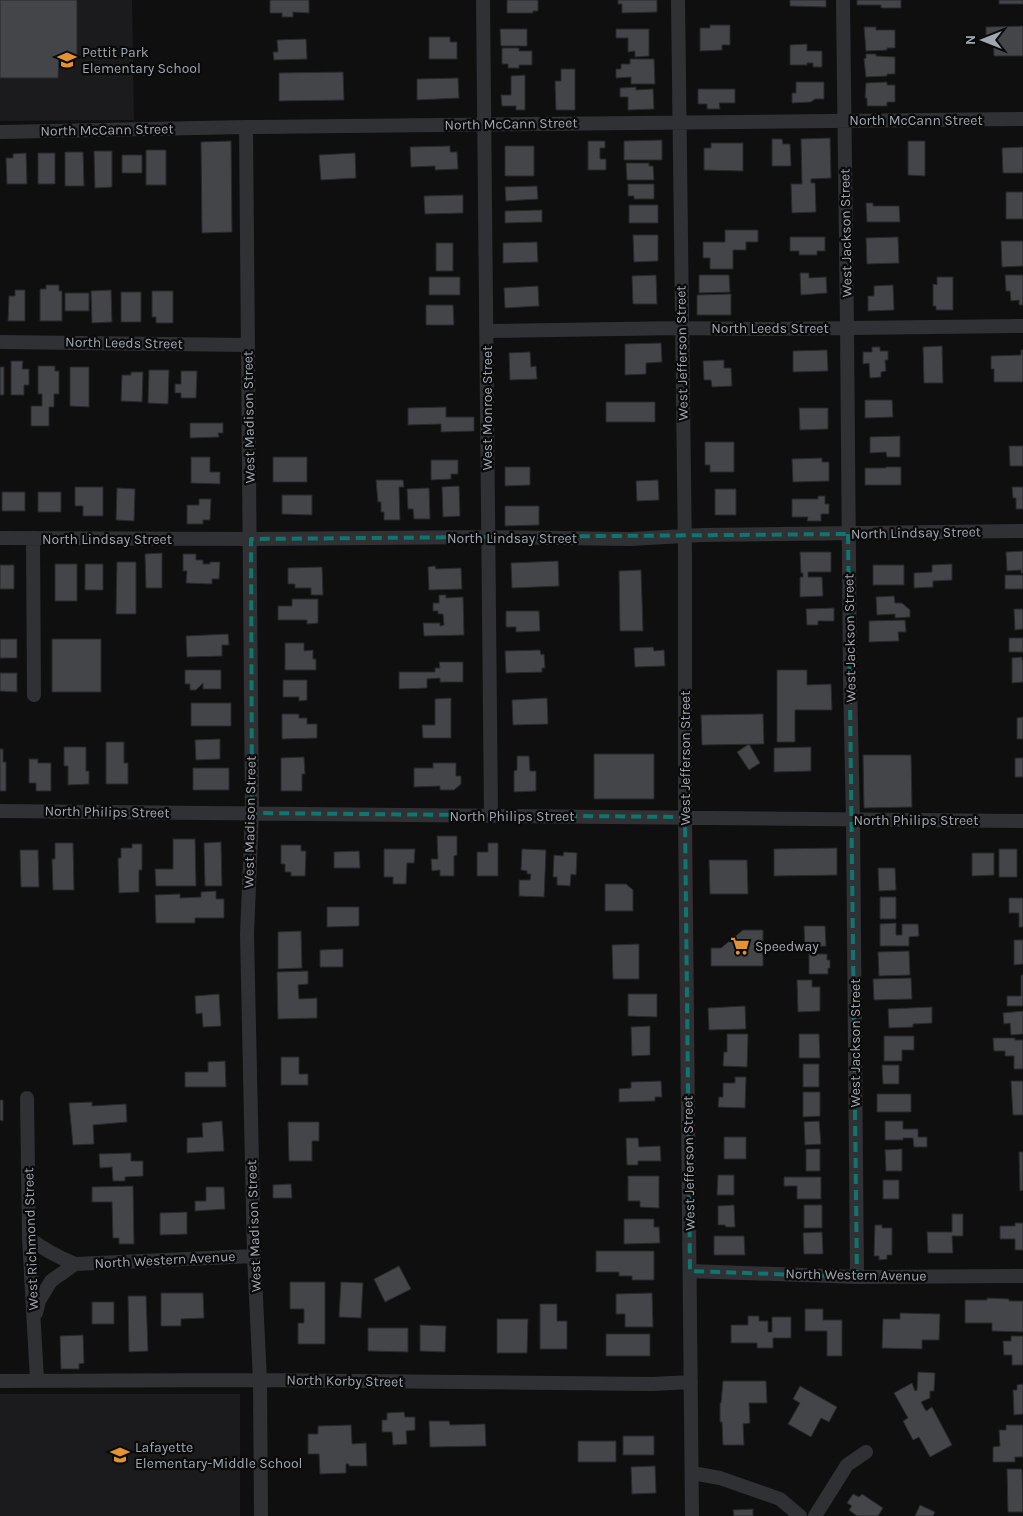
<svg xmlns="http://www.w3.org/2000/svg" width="1023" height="1516" font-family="Karla,sans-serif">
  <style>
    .built { fill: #1b1b1d }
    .building { fill: #434548; stroke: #29292c }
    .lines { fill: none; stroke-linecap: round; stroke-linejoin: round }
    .minor { stroke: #303135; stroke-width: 14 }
    .marked { fill: none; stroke: #0f766e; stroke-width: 4; stroke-dasharray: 10 6; stroke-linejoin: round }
    .labels { text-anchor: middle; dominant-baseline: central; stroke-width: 4.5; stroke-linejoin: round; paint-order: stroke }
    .poi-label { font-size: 14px; fill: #a1a7b0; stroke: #0a0a0b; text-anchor: start }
    .street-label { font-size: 14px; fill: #a1a7b0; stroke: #0a0a0b }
  </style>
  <rect width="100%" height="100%" fill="#0f0f10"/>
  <path class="built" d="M0,0h132l2,120 -134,1z
    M0,1394h240v122h-240z"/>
  <path class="building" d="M0,0h77v58h-18l-1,20h-58z
    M270,0h39v13l-16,-1v5h-11v-4h-12z
    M507,0h31v11h-5v2h-26z
    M618,0h39v12l-35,1v-9h-4z
    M790,0h36v7l-36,-1z
    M857,0h44v8h-20v-3h-24z
    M999,0h24v4h-24z
    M710,25h20v20h-8v5l-22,1v-23h10z
    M1023,26v30h-29l-1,-18h-7v-11z
    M864,27h12v3h19v18h-8v2l-21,1z
    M500,29h27v17h-26z
    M616,29h33v27l-14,1v-6l-7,1v-14h-12z
    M429,37h21v5h7v17h-28z
    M306,39l1,20 -33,1 -1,-8h5l-1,-12z
    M807,44v7h15v16h-9v-4h-6v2h-17v-20z
    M502,48h17v3h13v14h-13v3h-11v-4h-6z
    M866,54h10v2l19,1v17h-8v2l-21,1 -2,-18 2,-1z
    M630,59h24l1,25h-24v-7l-15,1v-9h5v-5h9z
    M561,69h14v41h-19l-1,-29h6z
    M343,72l1,28 -65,1v-28z
    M525,75v35h-9v-4h-14l-1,-11h10v-19z
    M458,78l1,20 -42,2v-21z
    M796,82h28v17h-9l-4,3 -19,1v-10h4z
    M887,82v3h8v17h-8v4h-20v-8h-2l1,-15z
    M636,87v3l17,-1 1,20 -26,1v-13h-8v-9z
    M698,89h37v14h-16l1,6h-13v-5h-9z
    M830,138l1,40 -20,1v4h4l1,29 -24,1 -1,-29h11l-1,-45z
    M772,139h10l1,5h7l1,22h-19z
    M662,140v20h-38v-19z
    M231,141l1,91 -30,1 -1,-91z
    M588,141h17v7h-5v11h6v11h-18z
    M908,141h17v35l-17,-1z
    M711,143h32v28l-39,-1v-22h7z
    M450,146v6h7l1,17 -23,1v-4l-24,1 -1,-20z
    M505,146h29v30h-29z
    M1023,147v26h-20l-1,-25z
    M146,150h20v35h-20z
    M94,151h18v36l-17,1z
    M65,152h18l1,34h-19z
    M26,153l1,31h-20l-1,-26h7v-4z
    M38,153h17v31h-17z
    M355,153l1,25 -35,2 -2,-25z
    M122,155h20v18h-20z
    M626,163h23v3h4l1,14h-27z
    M628,184h26v15h-20v-3h-6z
    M537,186l1,13 -32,2 -1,-14z
    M1006,192h17v27h-17z
    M463,195v18l-38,1 -1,-18z
    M866,203h7v3h26l1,16h-33z
    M629,205h29v18h-29z
    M542,210v12l-37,1v-12z
    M725,230h33v12h-12v8h-13v19h-23v-11h-7v-16h22z
    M633,235h25v26l-24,1z
    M790,237h35v14h-8v4h-18v-4h-9z
    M898,237l1,26 -32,1 -1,-26z
    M1001,241h22v25l-21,1z
    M537,242l1,20 -35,1v-20z
    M436,243h17v28h-17z
    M800,273h9v5l17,-1 1,16 -26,2z
    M656,275l1,29h-24l-1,-28z
    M699,275h30l1,17 -31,1z
    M1005,275h18v30h-4v-5l-8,1 -1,-10h-4z
    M429,277h31v18h-31z
    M937,277h16v33h-17v-4h-3v-22l4,1z
    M46,285h13v6h3v30h-22v-32h6z
    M893,285l1,25 -26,1v-15h6v-10z
    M538,286l1,20 -34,2 -1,-20z
    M15,290h10v31h-17l1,-25h6z
    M111,290l1,32 -20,1 -1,-32z
    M152,291h21v32h-17v-6h-4z
    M121,292h20v30h-20z
    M65,293h24v18h-24z
    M731,294v21h-34v-20z
    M426,305h27l1,20h-28z
    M661,343l1,19 -16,1v11l-21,1v-31z
    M942,346l1,37h-19l-1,-36z
    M872,347h8v4h8v9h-3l1,11 -5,1v5l-11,1 -1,-15 -6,1v-12h9z
    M827,350l1,21 -35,1v-21z
    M1021,350h2v32h-29v-13h-3v-13l30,-1z
    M530,352l1,15 5,-1 1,13 -27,1 -1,-27z
    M724,360v8h7l1,18 -20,1 -1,-7h-7l-1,-19z
    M11,361h12l-1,8h7v16h-5v10h-13z
    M38,366h17v5h4v23h-5v13h-5v19h-18v-20h11v-12h-4z
    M0,367h4v28h-4z
    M70,367h19v40l-19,-1z
    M149,370h20l-1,34 -20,-1z
    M181,371h16l-1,27h-15v-5h-6v-9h6z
    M131,372h12l-1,30 -21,-1 1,-26h9z
    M865,400h27l1,17 -28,1z
    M606,402h49v20h-49z
    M446,407v10h28v14l-33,1v-8l-33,1v-17z
    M799,408h29v21l-28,1z
    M190,423h33v10h-5l1,4 -29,1z
    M900,436v21h-13l-1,-5 -16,1v-16z
    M705,442h29v30h-24v-7h-5z
    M1009,446h14v20h-13z
    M191,457h19v15h10v12l-29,-1z
    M273,457h34v25h-34z
    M822,458v4h7v19l-36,1 -1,-23z
    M431,460h27v14h-7v5l-20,1z
    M505,467h25v18l-25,1z
    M886,467h15v18h-36v-17h21z
    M376,480h27l1,7h-5l1,33h-16v-8h-3v-10h-3z
    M658,480l1,20 -22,1 -1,-20z
    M459,486l1,30 -17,1 -1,-30z
    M75,487h28v29h-20v-10h-8z
    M1012,487h11v22h-7v-11h-3z
    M117,488l18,1 -1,32 -18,-1z
    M429,488l1,31h-16l-1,-10h-5l-1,-20z
    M715,489h21v26h-21z
    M2,492h23v19h-23z
    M38,492h23v20h-23z
    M282,495h30v20l-30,-1z
    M818,496h7v8h4v10h-8v7h-14l1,-4h-16v-18h26z
    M199,499h12l-1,21h-7v4h-16v-19h12z
    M505,506h34v19l-34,1z
    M1023,551v22h-2v-3l-14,1 -1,-19z
    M800,552h31v20h-23v5h14l1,19 -23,1v-20h3v-4h-2z
    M162,553v35h-16l-1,-34z
    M183,554h13v6h7v4h7v-2h10l-1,17h-7v5l-26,-1 1,-12h-4z
    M558,561l1,25 -47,2 -1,-25z
    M117,562h19v52h-20z
    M55,564h22v37h-22z
    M85,564h18v26h-18z
    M952,564v16l-19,1v6l-19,1v-15l18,-1v-7z
    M0,565h14v24h-14z
    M873,565h31v20h-31z
    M435,566l1,3 25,-1 1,21 -33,1 -1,-23z
    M322,567l1,28h-12v-7h-16v-4h-7v-16z
    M641,570l2,61h-23l-1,-60z
    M1005,575h18v14h-18z
    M439,595h7v3l17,-1 1,38 -40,1 -1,-13h17v3l4,-1 -1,-11h-5v-3h-5v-8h6z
    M894,596l1,7h7l8,7v7l-15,1v-4l-18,1 -1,-18z
    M292,599h26v24l-11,1v-4h-29v-14h14z
    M834,608v13h-16v4h-11l-1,-16z
    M1014,609h9v20l-8,1z
    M506,611h33l1,20 -24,1v-5h-10z
    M905,620l1,12h-8l1,9 -30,1v-21z
    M228,634l1,11h-7v11l-35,1 -1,-21z
    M1009,638h14v14h-14z
    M0,639h17v19h-17z
    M52,639h49v53h-49z
    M285,643h19v8l9,-1v9h3v11h-31z
    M653,647l1,4 10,-1 1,16 -30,1 -1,-19z
    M540,650l1,5 3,-1 1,14h-3v4l-36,1 -1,-22z
    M1022,657v3h1v22l-11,1v-25z
    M439,662h24v20h-23v-4l-13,1v9l-28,1v-17h36v-4h5z
    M185,670h36v19h-18v-6l-7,7h-6v-6h-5z
    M777,670h30v15l24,-1 1,26h-37v32h-18z
    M0,673h17v19l-17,-1z
    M283,680h24v20l-8,1v-4h-16z
    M451,698v40h-28l-1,-13h13v-26z
    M547,698l1,26 -35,1 -1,-25z
    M191,703h40v23h-40z
    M282,714h17v4h8v6h10v14l-35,1z
    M763,714l1,30 -62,1 -1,-30z
    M1023,717v22h-6v-21z
    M220,739v20l-24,1 -1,-20z
    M106,742h18v21h4v21h-22z
    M749,744l11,19 -11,7 -12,-18z
    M64,747h22v24h3v13l-21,1v-19h-4z
    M811,747v24l-37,1v-24z
    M0,749h3v13h3v29h-6z
    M594,754h60v45h-60z
    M863,755h48l1,52 -48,1z
    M517,756h12l1,15h6v20l-22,1v-21l3,-1z
    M304,757l1,17h-3v17h-21v-33z
    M1015,758h8v19h-8z
    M29,759h9v4h13v28h-15v-8h-7z
    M433,763h23v13h5v8l-7,6h-14v-4l-26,1v-19h19z
    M193,768h36v22h-36z
    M437,836h20v19l-3,1v20h-14v-6l-8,1 -1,-12h7z
    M173,839h22l1,47h-40l-1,-17h18z
    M221,842l1,44h-17l-1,-43z
    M55,843h18l1,47h-21l-1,-31h3z
    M488,843h10v33h-21v-24h11z
    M132,844h10v26h-3v22l-20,1 -1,-35h3v-10h11z
    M281,845h20v6h5l-1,25h-14v-4h-6v-8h-4z
    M837,848v27l-63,1v-27z
    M384,849h31l-1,14h-7l-1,21h-13v-7h-9z
    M522,849l24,1 -2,47 -25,-1v-16h11l1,-6h-4v-3l-6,-1z
    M999,849h18v28h-18z
    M20,850h18l1,37h-18z
    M359,851l1,17h-26v-16z
    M564,852l13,1 -1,22 -5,-1 -1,12 -13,-1v-8h-4l1,-22 9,1z
    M972,853h22v22l-22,1z
    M709,860h38l1,34h-38z
    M878,868h17l1,22 -17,1z
    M605,884h21l7,6v21h-28z
    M216,891v8h8v19h-29v5h-39l-1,-28 25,-1v4l21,-1v-5z
    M880,897h16v22h-16z
    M1009,898h14v29h-4v-14h-10z
    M327,907h32v19l-32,1z
    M896,923v12h6v-11h16l1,12 -10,1v9h-29v-22z
    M804,926h21l1,20 -21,1z
    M743,930h20v36h-52v-18h10z
    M301,931l1,37 -24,1v-37z
    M1014,940h9v24l-9,1z
    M639,944v35h-26l-1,-34z
    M343,949v18h-23v-17z
    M909,951l1,24 -31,1 -1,-24z
    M809,954h18v6h3v8h-2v6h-19z
    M308,971v13l-10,1 1,14 18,-1v20l-39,1 -1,-47z
    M1021,975h2v31h-16v-10h14z
    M911,978l1,21 -38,1 -1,-21z
    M797,980h15v7h8v24l-22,1z
    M219,994l2,32 -18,1 -1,-14 -6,1 -1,-18z
    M628,994h29v23l-29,-1z
    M745,1006l1,23 -37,1 -1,-22z
    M932,1007v16l-19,1v3l-24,1 -1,-19z
    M1023,1011v23l-12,1 -1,-12 -6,1 -1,-11z
    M650,1026v29l-18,1 -1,-29z
    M727,1034h21l-1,33 -24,-1 1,-14h3z
    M799,1034h20l1,24h-21z
    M884,1036h30v14h-12v11h-18z
    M993,1038h22v2h8v29h-9v-13h-9v-5h-11z
    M281,1057h18v17h9v11h-27z
    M225,1061l1,26h-41v-15h23v-10z
    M803,1064h16v23h-16z
    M882,1065h17v19h-16z
    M735,1077h11l-1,31 -27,-1 1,-10h4v-14h12z
    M661,1081l1,16h-7v4l-36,1v-13l12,-1v-6z
    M1011,1081h12v34h-10z
    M803,1092h17v24l-17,1z
    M877,1094h34v18h-34z
    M0,1100h3v21l-3,-1z
    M92,1102v4l34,-2 1,18 -34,3 1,19 -21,1 -4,-42z
    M222,1121l2,30 -37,2v-15l16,-1 -1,-14z
    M819,1121l2,23 -16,1 -1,-23z
    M885,1121h18v8h15v8h9v10h-13l-1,-9h-10v2h-18z
    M288,1122h31v19h-7v20h-23z
    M724,1137h22v22h-22z
    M626,1138h12l1,9 21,-1 1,15h-23v4h-11z
    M806,1149h14v22h-14z
    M902,1149v22h-16l-1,-21z
    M1019,1152h4v38l-3,1z
    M131,1153v8h12v15l-18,1v4h-12l-1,-14 -12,1 -1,-14z
    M718,1175h16v20h-17z
    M628,1176h31v32l-19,-1v-6h-12z
    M784,1177h37v22h-24v-13h-13z
    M883,1180h16v19h-16z
    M291,1184l1,14h-19v-13z
    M133,1186l1,58h-15v-6h-6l-1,-36h-20v-15z
    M206,1187h18l1,22 -30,2v-10h11z
    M734,1205l1,22h-9l-1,-2h-7v-19z
    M804,1205h18v23h-18z
    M187,1212v22l-27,1v-22z
    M952,1214h11v22h-11l1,17h-25l-1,-21h25z
    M624,1219h30v8h5l1,16 -36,1z
    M1015,1223h8v27h-8v-11h-15v-13h15z
    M875,1225h7v3h10v27h-5v4l-8,1v-4h-5z
    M822,1232l1,22h-19l-1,-21z
    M714,1236h30l1,19h-31z
    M596,1251h58v29h-22v-4h-13v-4h-23z
    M399,1266l12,23 -26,13 -11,-23z
    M290,1282h35v62h-27v-21h6v-14h-14z
    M341,1282l22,1 -2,35 -22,-1z
    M161,1293h42l1,25 -23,1v7h-20z
    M652,1293l1,34h-28v-13h-9v-20z
    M128,1296h18l2,55 -19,1z
    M987,1298l22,1v2h14v31l-31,-1v-8h-27v-23h22z
    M92,1302h22v22h-22z
    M540,1304h17v17h10v28h-27z
    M805,1309h18v11h19v36h-15v-25h-22z
    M900,1313l40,1 -1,26h-17v9l-40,-1 1,-29h17z
    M748,1316h11v5h9v11h4v-15h19v21h-18v10h-16v-5h-26v-18h17z
    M497,1319h31l-1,34h-30z
    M420,1325l26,1 -1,26 -25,-1z
    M368,1328h40v24l-40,-1z
    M606,1334h44v22h-44z
    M83,1335l1,28 -5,1v5h-18l-1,-33z
    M1011,1336h12v29h-11v-10h-8l-1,-14h8z
    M918,1372l17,1 -1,18h-4v7l-9,4 5,9 6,-4 20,38 -22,12 -11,-20 -6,3 -10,-19 5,-3 -14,-25 18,-10 3,8 2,-1z
    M723,1381h43l1,22h-18l1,20 -7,1 1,21h-21l-1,-23h-2v-19h1z
    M1023,1384v30l-9,1 -1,-25h4v-5z
    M800,1386l37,21 -8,15 -8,-4 -10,19 -23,-13 12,-21 -7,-4z
    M404,1412l1,5h10v13l-9,1 1,13 -14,1 -1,-13h-10v-12h5v-7z
    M429,1421h20l1,4 35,-1 1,22 -56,1z
    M351,1425l1,19 14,-1 1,23h-18v-2h-3v9l-26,1 -1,-20h-11v-20h10v-8z
    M1006,1425h17v32h-8v5h-22v-15l7,-1 -1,-16h7z
    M623,1436h31v19h-31z
    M578,1441h38v21h-38z
    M655,1466l1,27 -24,1 -1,-27z
    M1007,1469h15l1,43h-15z
    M853,1494l6,3 3,-3 21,14 -5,8h-21l-8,-6 3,-4 -5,-3z
    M920,1505l15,7 -2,4h-18z
    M753,1509v7h-19l-1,-6z"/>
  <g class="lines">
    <path class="minor" d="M483,0l8,815
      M678,0l7,554v263l7,699
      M843,0l4,328 3,352 3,140 4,457
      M246,127l6,686 -5,121 7,322 6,124 1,136
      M0,132l246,-5 777,-8
      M487,331l194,-3 83,1 259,-3
      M0,342l248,3
      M0,538l251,1 237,-2 142,2 72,-4 321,-4
      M33,538l1,157
      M0,811l1023,10
      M27,1098l2,140 8,142
      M29,1238c15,12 29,19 46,26
      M690,1271l167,6 166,-1
      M36,1313l3,-12 12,-20 24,-17 179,-8
      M0,1381l260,-1 392,4 39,-2
      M692,1473l28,5 60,21 20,17
      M815,1516l32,-51 19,-13"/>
  </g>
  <path class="marked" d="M848,534l9,743 -167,-6 -5,-454 -433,-4 -1,-274z"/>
  <defs>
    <g id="school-bare" transform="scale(1.5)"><path d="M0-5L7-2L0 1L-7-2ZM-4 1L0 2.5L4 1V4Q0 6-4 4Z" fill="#e39334" stroke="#0a0a0b" stroke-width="2.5" paint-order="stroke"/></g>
    <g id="supermarket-bare" transform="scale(1.5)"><path d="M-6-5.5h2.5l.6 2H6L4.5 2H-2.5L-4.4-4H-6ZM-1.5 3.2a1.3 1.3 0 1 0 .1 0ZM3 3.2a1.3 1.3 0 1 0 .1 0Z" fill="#e39334" stroke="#0a0a0b" stroke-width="2.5" paint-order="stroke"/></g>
  </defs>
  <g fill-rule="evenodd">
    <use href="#school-bare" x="67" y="60"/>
    <use href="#supermarket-bare" x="740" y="946"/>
    <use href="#school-bare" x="120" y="1455"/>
  </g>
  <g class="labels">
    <g class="poi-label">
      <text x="82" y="52">Pettit Park<tspan x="82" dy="16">Elementary School</tspan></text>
      <text x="755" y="946">Speedway</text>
      <text x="135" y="1447">Lafayette<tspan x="135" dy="16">Elementary-Middle School</tspan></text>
    </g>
    <g class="street-label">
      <text x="916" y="120">North McCann Street</text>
      <text transform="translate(511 124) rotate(-1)">North McCann Street</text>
      <text transform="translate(107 130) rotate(-1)">North McCann Street</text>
      <text transform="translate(846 233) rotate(-91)">West Jackson Street</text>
      <text x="770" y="328">North Leeds Street</text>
      <text transform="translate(124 343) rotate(1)">North Leeds Street</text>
      <text transform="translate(682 353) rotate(-91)">West Jefferson Street</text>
      <text transform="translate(487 408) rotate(-90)">West Monroe Street</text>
      <text transform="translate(249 417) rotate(-91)">West Madison Street</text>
      <text transform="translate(916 533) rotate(-1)">North Lindsay Street</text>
      <text x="512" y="538">North Lindsay Street</text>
      <text x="107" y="539">North Lindsay Street</text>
      <text transform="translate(850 638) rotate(-91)">West Jackson Street</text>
      <text transform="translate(685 758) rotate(-90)">West Jefferson Street</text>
      <text transform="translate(107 812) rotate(1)">North Philips Street</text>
      <text x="512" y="816">North Philips Street</text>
      <text x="916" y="820">North Philips Street</text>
      <text transform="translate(250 822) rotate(-89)">West Madison Street</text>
      <text transform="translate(855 1043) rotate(-90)">West Jackson Street</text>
      <text transform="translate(689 1163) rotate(-91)">West Jefferson Street</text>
      <text transform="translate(254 1226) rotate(-92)">West Madison Street</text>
      <text transform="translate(31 1239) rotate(-92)">West Richmond Street</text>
      <text transform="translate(165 1260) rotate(-3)">North Western Avenue</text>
      <text transform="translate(856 1275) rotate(1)">North Western Avenue</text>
      <text transform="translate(345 1381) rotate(1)">North Korby Street</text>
    </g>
  </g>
  <g transform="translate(983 40) rotate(270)" stroke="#0a0a0b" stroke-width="4" paint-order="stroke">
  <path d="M0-4L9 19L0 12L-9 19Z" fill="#a1a7b0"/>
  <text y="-8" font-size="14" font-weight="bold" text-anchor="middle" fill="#a1a7b0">N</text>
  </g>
</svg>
